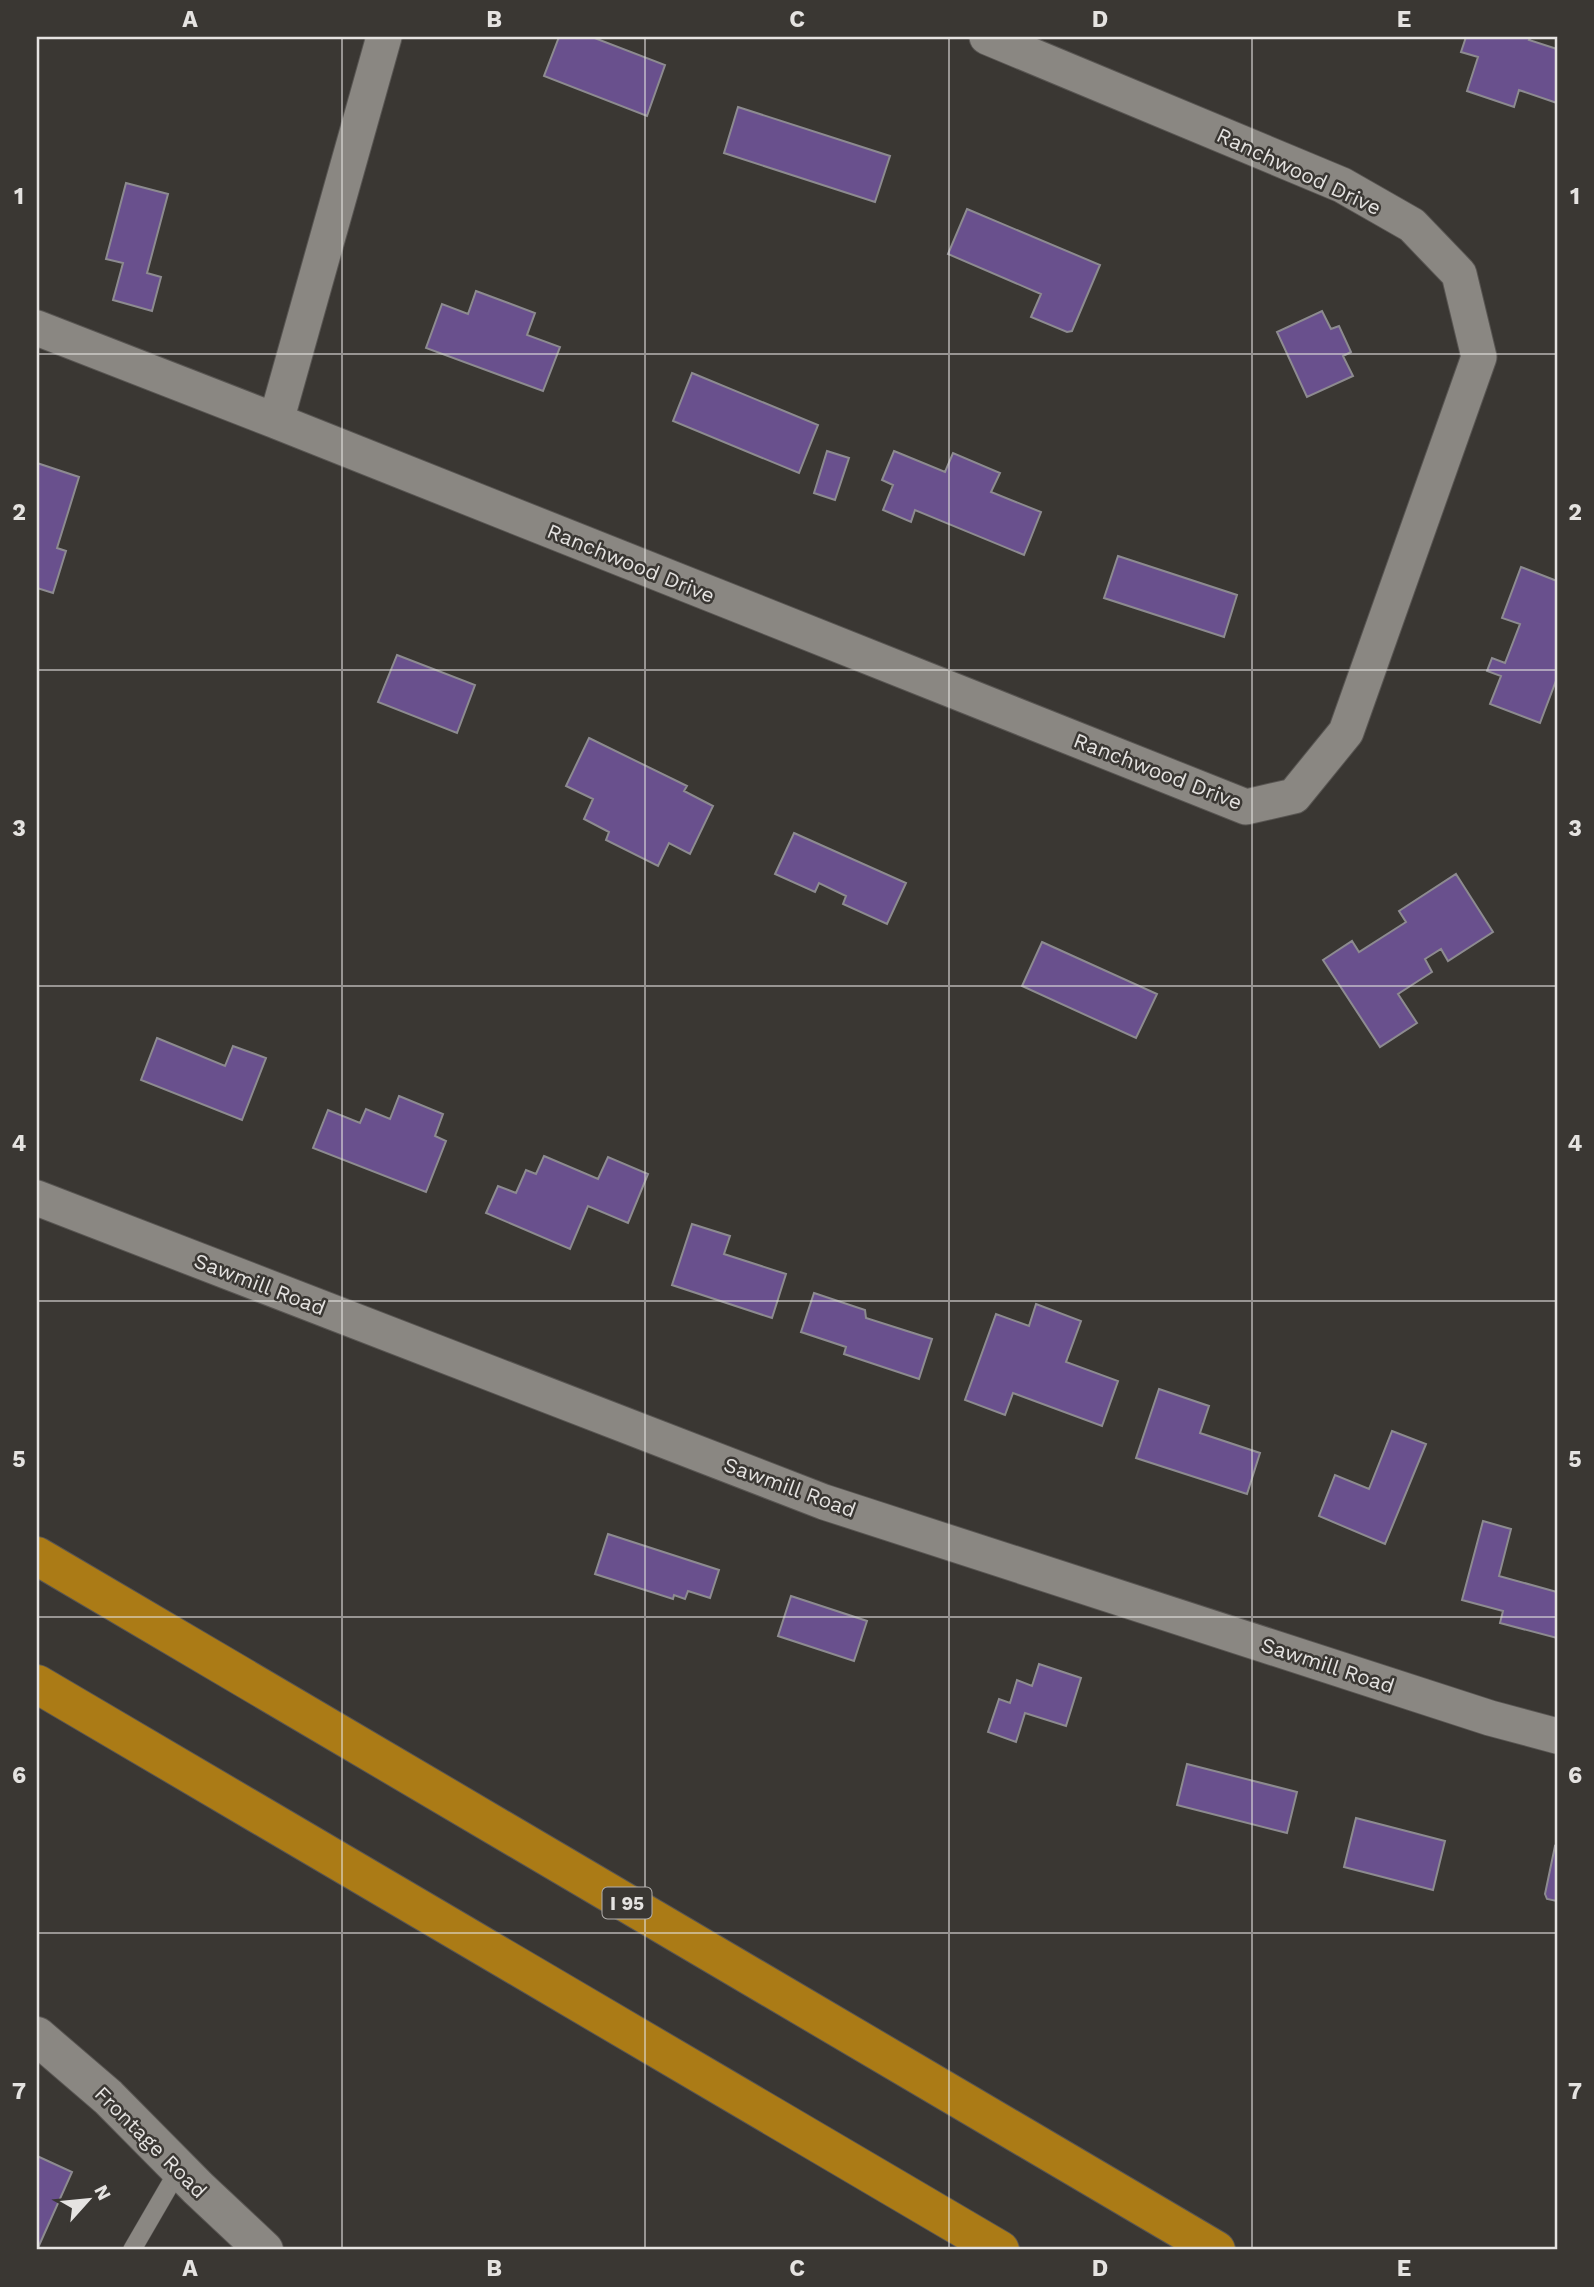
<svg xmlns="http://www.w3.org/2000/svg" width="1594" height="2287" font-family="'Work Sans',sans-serif">
  <style>
    .building { fill: #69508d; stroke: #8d8b90; stroke-width: 2 }
    .lines { fill: none; stroke-linecap: round; stroke-linejoin: round }
    .service-casing { stroke: #585552; stroke-width: 19 }
    .minor-casing { stroke: #585552; stroke-width: 37 }
    .tertiary-casing { stroke: #585552; stroke-width: 40 }
    .motorway-casing { stroke: #585552; stroke-width: 40 }
    .service { stroke: #8a8782; stroke-width: 18 }
    .minor { stroke: #8a8782; stroke-width: 35 }
    .tertiary { stroke: #8a8782; stroke-width: 38 }
    .motorway { stroke: #ab7b16; stroke-width: 38 }
    .grid { fill: none; stroke: #e5e3e1; stroke-width: 2; stroke-opacity: 0.55 }
    .labels { text-anchor: middle; dominant-baseline: central; stroke-width: 5; stroke-linejoin: round; paint-order: stroke }
    .shield { fill: #3a3733; stroke: #b2afad; stroke-width: 2 }
    .shield-label { font-size: 19px; font-weight: bold; fill: #e5e3e1 }
    .street-label { font-size: 21px; fill: #e5e3e1; stroke: #3a3733 }
    .neatline { fill: none; stroke: #e5e3e1; stroke-width: 2.5 }
    .grid-label { font-size: 23px; text-anchor: middle; font-weight: bold; fill: #e5e3e1 }
  </style>
  <rect width="100%" height="100%" fill="#3a3733"/>
  <path class="building" d="M559,37h33l73,28 -18,51 -103,-40z
    M1466,37h65l-2,3 28,9v54l-38,-13 -5,17 -47,-16 11,-34 -17,-5z
    M738,107l152,49 -15,46 -151,-49z
    M126,183l42,11 -21,79 14,4 -9,34 -39,-11 10,-37 -17,-4z
    M967,209l133,56 -28,66 -5,1 -36,-15 10,-23 -93,-40z
    M476,291l59,22 -8,22 33,12 -17,44 -117,-43 16,-44 26,10z
    M1322,311l9,18 8,-3 12,26 -8,4 10,20 -46,21 -30,-65z
    M692,373l126,52 -19,48 -126,-52z
    M827,451l22,7 -14,42 -21,-7z
    M894,451l51,21 8,-19 47,20 -9,19 50,20 -17,43 -109,-45 -4,12 -28,-12 10,-25 -11,-5z
    M37,463l42,14 -22,71 9,3 -13,42 -16,-5z
    M1118,556l119,39 -13,42 -120,-39z
    M1521,567l36,14v97l-17,45 -50,-19 11,-28 -14,-5 5,-13 13,5 15,-39 -18,-6z
    M397,655l78,30 -18,48 -79,-31z
    M589,738l98,48 -3,5 29,15 -23,48 -21,-11 -11,23 -52,-26 3,-8 -25,-13 9,-20 -27,-13z
    M794,833l112,50 -19,41 -44,-20 3,-8 -27,-13 -4,9 -40,-18z
    M1456,874l37,58 -45,29 -7,-12 -16,10 7,13 -34,22 19,29 -37,24 -57,-87 29,-19 7,11 47,-30 -7,-11z
    M1042,942l115,52 -21,44 -114,-52z
    M157,1038l68,28 8,-20 33,12 -24,62 -101,-40z
    M399,1096l44,18 -8,22 11,5 -20,51 -113,-44 15,-38 32,13 6,-14 24,10z
    M544,1156l54,23 10,-22 40,17 -20,49 -40,-17 -18,43 -84,-36 12,-27 18,7 10,-23 10,4z
    M692,1224l38,12 -6,18 62,20 -14,44 -100,-33z
    M814,1293l51,17 1,8 66,21 -13,40 -75,-25 2,-7 -45,-15z
    M1036,1304l45,17 -15,41 52,19 -16,45 -89,-33 -8,22 -40,-15 31,-86 33,12z
    M1159,1389l50,17 -9,27 60,20 -13,41 -111,-36z
    M1392,1431l34,13 -41,100 -66,-28 16,-41 34,14z
    M1483,1521l28,8 -12,47 58,16v46l-57,-15 3,-12 -41,-11z
    M608,1534l111,36 -9,28 -22,-7 -3,8 -11,-4 -1,4 -78,-25z
    M791,1596l76,25 -13,40 -76,-25z
    M1039,1664l42,14 -15,48 -41,-13 -9,29 -28,-10 11,-33 11,4 7,-23 15,6z
    M1187,1764l110,28 -10,41 -110,-28z
    M1356,1818l89,23 -12,49 -89,-23z
    M1555,1846l2,1v54l-10,-2 -2,-5z
    M37,2156l35,16 -35,78z"/>
  <g class="lines">
    <g class="service-casing">
      <path id="service" d="M132,2250l47,-81"/>
    </g>
    <g class="minor-casing">
      <path id="minor" d="M384,37l-108,384 970,386 48,-11 52,-64 133,-375 -20,-83 -47,-49 -70,-40 -355,-148
        M37,328l239,93
        M37,1198l787,304 666,216 67,18"/>
    </g>
    <g class="tertiary-casing">
      <path id="tertiary" d="M37,2036l71,61 90,91 66,62"/>
    </g>
    <g class="motorway-casing">
      <path id="motorway" d="M37,1556l1179,694
        M37,1684l963,566"/>
    </g>
    <use href="#service" class="service"/>
    <use href="#minor" class="minor"/>
    <use href="#tertiary" class="tertiary"/>
    <use href="#motorway" class="motorway"/>
  </g>
  <path class="grid" d="M342,37v2213M645,37v2213M949,37v2213M1252,37v2213M37,354h1520M37,670h1520M37,986h1520M37,1301h1520M37,1617h1520M37,1933h1520"/>
  <g class="labels">
    <rect class="shield" x="602.5" y="1887.5" width="49" height="31" rx="5"/>
    <g class="shield-label">
      <text x="627" y="1903">I 95</text>
    </g>
    <g class="street-label">
      <text transform="translate(1299 171) rotate(25)">Ranchwood Drive</text>
      <text transform="translate(631 563) rotate(22)">Ranchwood Drive</text>
      <text transform="translate(1158 771) rotate(21)">Ranchwood Drive</text>
      <text transform="translate(260 1284) rotate(21)">Sawmill Road</text>
      <text transform="translate(790 1487) rotate(20)">Sawmill Road</text>
      <text transform="translate(1328 1665) rotate(18)">Sawmill Road</text>
      <text transform="translate(151 2142) rotate(45)">Frontage Road</text>
    </g>
  </g>
  <rect width="1594" height="2287" fill="none" stroke="#3a3733" stroke-width="77"/>
  <g transform="translate(88 2200) rotate(63)" stroke="#3a3733" stroke-width="5" paint-order="stroke">
  <path d="M0-5L12 26L0 18L-12 26Z" fill="#e5e3e1"/>
  <text y="-10" font-size="19" font-weight="bold" text-anchor="middle" fill="#e5e3e1">N</text>
  </g>
  <rect x="38" y="38" width="1518" height="2210" class="neatline"/>
  <g class="grid-label">
    <text x="190" y="27">A</text>
    <text x="494" y="27">B</text>
    <text x="797" y="27">C</text>
    <text x="1100" y="27">D</text>
    <text x="1404" y="27">E</text>
    <text x="19" y="204">1</text>
    <text x="1575" y="204">1</text>
    <text x="19" y="520">2</text>
    <text x="1575" y="520">2</text>
    <text x="19" y="836">3</text>
    <text x="1575" y="836">3</text>
    <text x="19" y="1151">4</text>
    <text x="1575" y="1151">4</text>
    <text x="19" y="1467">5</text>
    <text x="1575" y="1467">5</text>
    <text x="19" y="1783">6</text>
    <text x="1575" y="1783">6</text>
    <text x="19" y="2099">7</text>
    <text x="1575" y="2099">7</text>
    <text x="190" y="2276">A</text>
    <text x="494" y="2276">B</text>
    <text x="797" y="2276">C</text>
    <text x="1100" y="2276">D</text>
    <text x="1404" y="2276">E</text>
  </g>
</svg>
